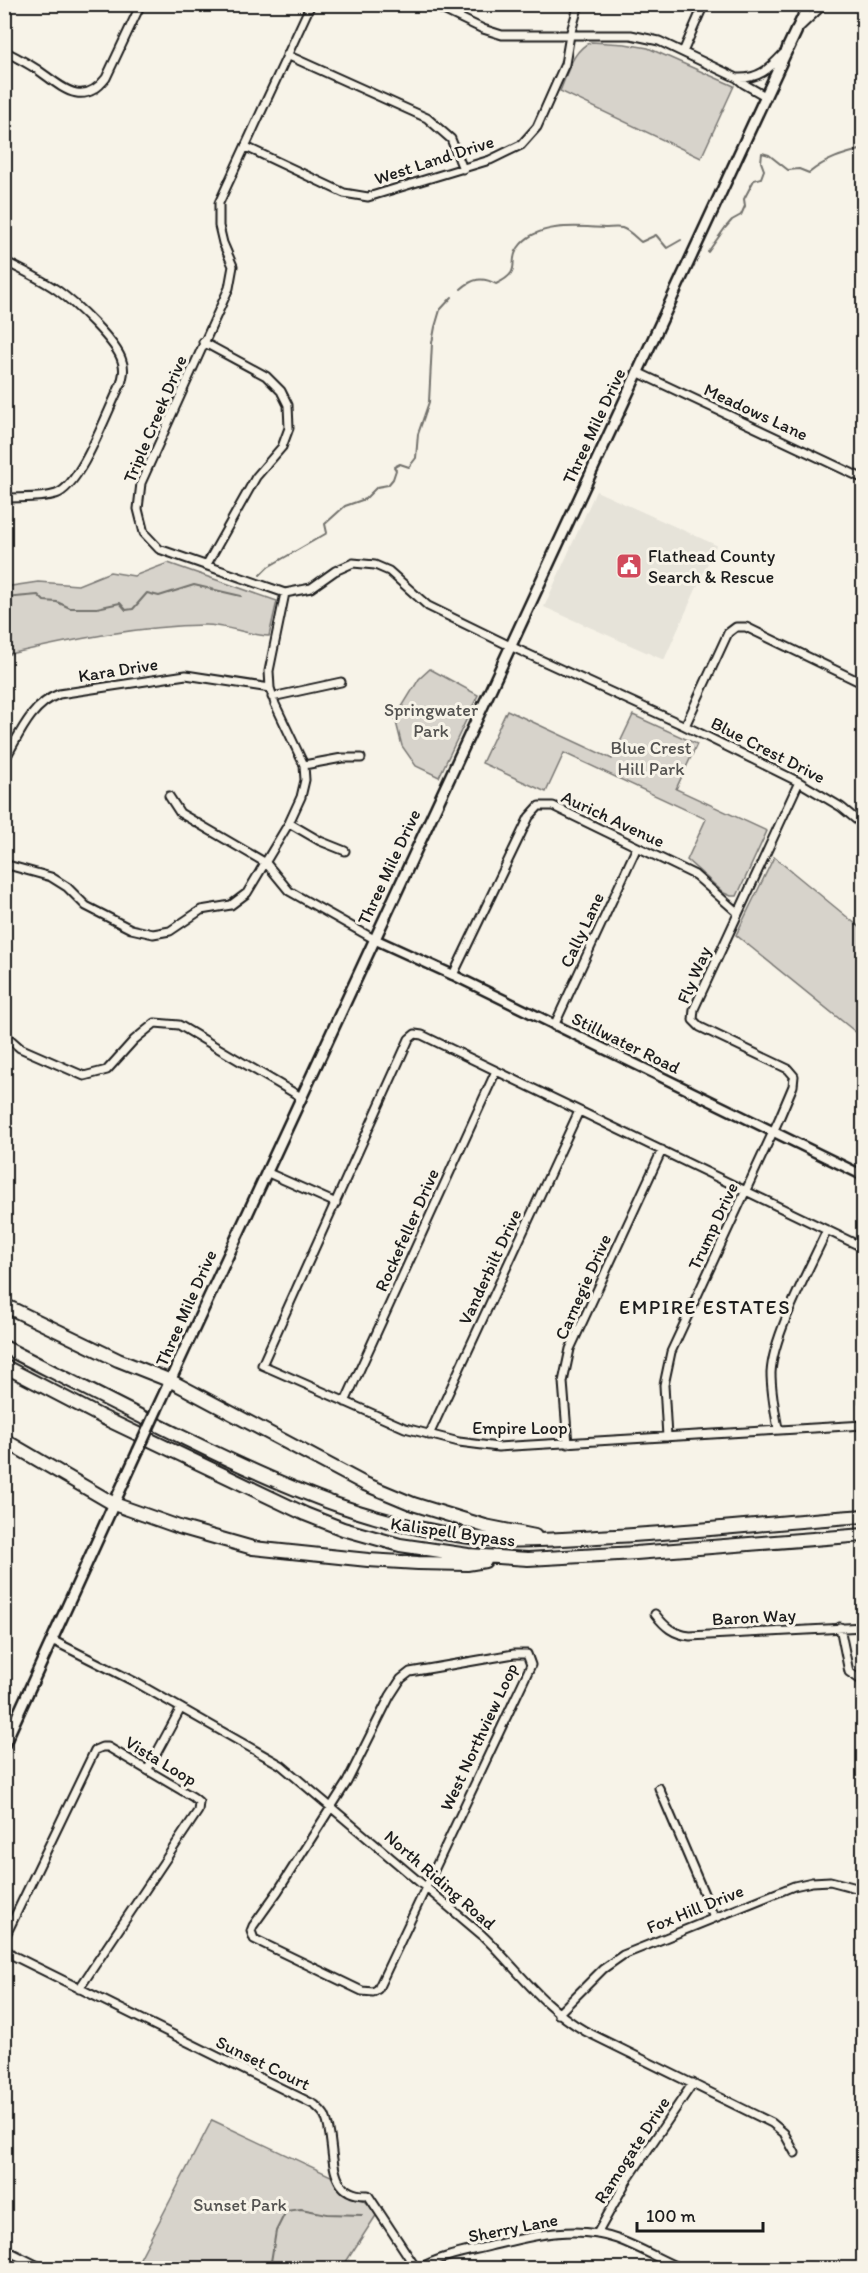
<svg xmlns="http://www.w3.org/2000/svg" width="868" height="2273" font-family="Itim,sans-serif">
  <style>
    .built { fill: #e6e3d9 }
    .green { fill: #d7d3cb; stroke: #7a7874; stroke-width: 1.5 }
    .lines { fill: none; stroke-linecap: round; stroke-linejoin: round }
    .stream { stroke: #72716c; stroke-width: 2 }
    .minor-casing { stroke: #1c1c1c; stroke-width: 11 }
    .tertiary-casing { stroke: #1c1c1c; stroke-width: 13 }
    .secondary-casing { stroke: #1c1c1c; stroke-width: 14 }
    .primary-casing { stroke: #1c1c1c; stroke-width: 15 }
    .trunk-casing { stroke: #1c1c1c; stroke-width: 16 }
    .minor { stroke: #f7f3e8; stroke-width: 7 }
    .tertiary { stroke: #f7f3e8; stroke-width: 8 }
    .secondary { stroke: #f7f3e8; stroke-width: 9 }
    .primary { stroke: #f7f3e8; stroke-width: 10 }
    .trunk { stroke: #f7f3e8; stroke-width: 12 }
    .secondary-bridge-casing { stroke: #1c1c1c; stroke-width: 14; stroke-linecap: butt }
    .secondary-bridge { stroke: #f7f3e8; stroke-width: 9 }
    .labels { text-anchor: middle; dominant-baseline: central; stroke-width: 6; stroke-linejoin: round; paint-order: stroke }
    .street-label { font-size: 18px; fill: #1c1c1c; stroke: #f7f3e8 }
    .poi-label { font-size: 18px; fill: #1c1c1c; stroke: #f7f3e8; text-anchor: start }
    .park-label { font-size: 18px; fill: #545351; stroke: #f7f3e8 }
    .neighbourhood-label { font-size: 20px; letter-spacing: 1.5px; fill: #1c1c1c; stroke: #f7f3e8 }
  </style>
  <rect width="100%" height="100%" fill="#f7f3e8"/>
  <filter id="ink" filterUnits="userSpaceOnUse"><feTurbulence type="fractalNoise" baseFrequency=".0167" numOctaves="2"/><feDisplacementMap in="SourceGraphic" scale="12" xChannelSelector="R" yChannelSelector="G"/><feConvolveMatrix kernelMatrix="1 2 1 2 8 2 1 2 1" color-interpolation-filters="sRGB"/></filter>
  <g filter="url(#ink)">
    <path class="built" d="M596,491l120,54 -52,115 -120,-53z"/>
    <path class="green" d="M591,42l34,2 23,4 86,38 -33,72 -141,-67c8,-18 12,-41 31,-49z
      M168,563l109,38 -8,35c-21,-1 -43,-11 -64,-11 -68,1 -134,15 -200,30v-68l33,-5 40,3 32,-13 24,4z
      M430,669l48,26 -39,82 -23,-11 -14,-20 -7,-28 24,-39z
      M507,710l105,49 21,-44 64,29 -21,45 91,42 -30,65h-6l-7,-3 -37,-33 19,-41 -142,-66 -18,39 -64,-29z
      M774,857l89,73v108l-127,-103z
      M212,2120l119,56 11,17 23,8 12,13 -35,54h-207z"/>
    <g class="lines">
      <path class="stream" d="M708,252l17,-24 7,-8 9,-5 4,-9 -1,-7 10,-19 7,-2 3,-8 -3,-8 1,-9 7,2 19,15 11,-1 10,4c17,-14 34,-19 55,-24
        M461,289c11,-10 21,-13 35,-5 28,-13 11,-21 22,-36 17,-26 60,-22 86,-20 6,0 13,-1 18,0 7,2 14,10 19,14l15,-7 11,13 14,-8
        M260,575l8,-8 59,-34 -2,-9 20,-18 20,-7 12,-12 11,-2 5,-6 3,-9 -2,-3 6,-3 9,3 7,-9 2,-24 11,-32 3,-59 3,-16 5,-17 12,-13
        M4,598l34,-3 6,6 13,1 13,6h27l23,-5 6,7 7,-1 14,-16 12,3 35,-11 47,11
        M270,2268l6,-37 10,-20 15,-2 26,5 35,1"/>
      <g class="minor-casing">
        <path id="minor" d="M311,4l-92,199v23l4,17 10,23 -4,22 -88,195 -3,26 6,24 15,16 126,44 26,-5 24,-17 18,-8 22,2 14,6 39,35 82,40 175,80 114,56 42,25 23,19
          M431,4l52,25 19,6h129l28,6 78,37 7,6 21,12
          M853,4l11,6
          M800,27l24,-23
          M4,51c12,6 23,12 34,19 23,16 44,39 68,8l35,-74
          M683,52l21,-48
          M287,55l140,63 24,21 12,30
          M737,78c22,1 32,-9 46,-24
          M246,147l98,46 24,4 122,-37 31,-15 16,-18 28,-63 5,-29 9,-31
          M4,261c18,9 37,18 53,29 17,12 60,52 65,71 3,8 1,15 -1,23 -13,25 -40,102 -65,110 -16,5 -35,3 -52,4
          M203,342l63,34 15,15 7,14 1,23 -7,19 -26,30 -49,87
          M637,372l227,107
          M272,697l69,-15
          M685,726l43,-93 8,-6h10l118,57
          M4,761c15,-25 26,-56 55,-67l127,-19 84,13
          M304,765l38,-7h19
          M169,796l11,17 86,50 23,28 85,48
          M289,823l31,18 25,10
          M4,864l47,13 16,10 19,19 45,23 22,5 17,-3 31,-21 30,-5 16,-12 42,-70 12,-26 4,-17 -1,-15 -29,-61 -5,-16 -1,-17 16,-78
          M453,975l76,-158 10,-11h14l142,69 43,38
          M554,1026l83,-179
          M4,1034l16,14 64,28 23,-6 27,-30 21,-17 24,2 122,72
          M266,1172l70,31
          M864,1248l-442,-213 -7,-1 -6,5 -147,326 143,63 54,14 39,5 366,-22
          M864,1391v11
          M345,1402l151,-331
          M778,1429c-3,-18 -7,-37 -7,-56 2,-39 39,-105 56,-143
          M429,1435l150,-324
          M667,1437l-3,-52 7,-33 108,-233 14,-33 1,-10 -6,-7 -88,-42 -7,-7 1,-11 105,-227
          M568,1444l-5,-62 7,-33 92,-199
          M655,1614c10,13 18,20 35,22l174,-9
          M840,1627l9,45 15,10
          M52,1640l83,42 146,83 201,170c36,34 58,70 103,96l187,92 12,10 11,20
          M514,1654h13l4,11 -153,324 -5,3 -11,-1 -108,-52 -3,-8 2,-5 25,-35 69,-109 43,-86 11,-17 9,-7z
          M148,1769l33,-61
          M659,1788l55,129
          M4,1939l91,-189 7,-3h6l85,50 6,5 -1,9 -119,178
          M4,1948l10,8 301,149c3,3 8,7 10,11 13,28 -3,81 43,79l48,73
          M558,2014l45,-45 20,-14 171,-69 18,-4 18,-1 34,9
          M597,2234l29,-52 67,-99
          M4,2249l38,19
          M420,2268c21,-12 46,-16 70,-22 42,-10 85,-22 127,-7 22,8 42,20 63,29"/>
      </g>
      <g class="tertiary-casing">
        <path id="tertiary" d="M374,939l79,36 411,201"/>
      </g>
      <g class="secondary-casing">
        <path id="secondary" d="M796,31l13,-27
          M157,1409l631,-1361
          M4,1745l134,-294"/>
      </g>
      <g class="primary-casing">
        <path id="primary" d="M788,48l8,-17"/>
      </g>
      <g class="trunk-casing">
        <path id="trunk" d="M4,1305l114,55 53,21 194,103 48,20 72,22 50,10
          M4,1347c61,31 121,62 182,92 102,50 197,92 312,101 33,2 66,-1 99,-3 89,-4 178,-15 267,-21
          M4,1366l98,51 203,97 38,15 57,16 68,10 60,4 108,-6 228,-18
          M4,1440l110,64 65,23 74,21 115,12 50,3 49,1 18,-3"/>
      </g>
      <use href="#minor" class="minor"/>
      <use href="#tertiary" class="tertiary"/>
      <use href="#secondary" class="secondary"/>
      <use href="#primary" class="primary"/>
      <use href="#trunk" class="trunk"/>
      <g class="secondary-bridge-casing">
        <path id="secondary-bridge" d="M138,1451l19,-42"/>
      </g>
      <use href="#secondary-bridge" class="secondary-bridge"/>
    </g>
  </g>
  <defs>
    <g id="civic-square" transform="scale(1.35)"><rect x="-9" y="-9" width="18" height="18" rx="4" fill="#d1495b" stroke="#f7f3e8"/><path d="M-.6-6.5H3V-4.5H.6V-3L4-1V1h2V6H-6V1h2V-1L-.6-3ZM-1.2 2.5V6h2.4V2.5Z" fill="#fff"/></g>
  </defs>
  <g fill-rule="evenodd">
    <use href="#civic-square" x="629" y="566"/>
  </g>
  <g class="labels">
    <g class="street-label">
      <text transform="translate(434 160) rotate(-18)">West Land Drive</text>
      <text transform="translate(756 412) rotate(25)">Meadows Lane</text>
      <text transform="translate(155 419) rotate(-67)">Triple Creek Drive</text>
      <text transform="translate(594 426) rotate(-65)">Three Mile Drive</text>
      <text transform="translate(118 670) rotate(-9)">Kara Drive</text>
      <text transform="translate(768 750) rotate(27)">Blue Crest Drive</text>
      <text transform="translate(613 819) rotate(25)">Aurich Avenue</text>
      <text transform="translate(389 867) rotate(-65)">Three Mile Drive</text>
      <text transform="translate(582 930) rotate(-65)">Cally Lane</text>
      <text transform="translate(694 975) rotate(-67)">Fly Way</text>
      <text transform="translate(626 1043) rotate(26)">Stillwater Road</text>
      <text transform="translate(713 1226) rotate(-65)">Trump Drive</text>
      <text transform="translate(407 1230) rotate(-66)">Rockefeller Drive</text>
      <text transform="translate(490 1267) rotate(-65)">Vanderbilt Drive</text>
      <text transform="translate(583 1287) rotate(-66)">Carnegie Drive</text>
      <text transform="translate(186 1308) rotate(-66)">Three Mile Drive</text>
      <text x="520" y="1428">Empire Loop</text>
      <text transform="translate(453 1532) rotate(8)">Kalispell Bypass</text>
      <text transform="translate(754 1617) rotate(-3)">Baron Way</text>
      <text transform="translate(479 1737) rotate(-65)">West Northview Loop</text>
      <text transform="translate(161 1761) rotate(31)">Vista Loop</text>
      <text transform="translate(440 1880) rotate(41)">North Riding Road</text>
      <text transform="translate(695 1909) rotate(-22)">Fox Hill Drive</text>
      <text transform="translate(263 2063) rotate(26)">Sunset Court</text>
      <text transform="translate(632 2150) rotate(-57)">Ramogate Drive</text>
      <text transform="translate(513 2228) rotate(-11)">Sherry Lane</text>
    </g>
    <g class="poi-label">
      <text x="648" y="556">Flathead County<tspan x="648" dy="21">Search &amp; Rescue</tspan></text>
    </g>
    <g class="park-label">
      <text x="431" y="710">Springwater<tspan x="431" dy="21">Park</tspan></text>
      <text x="651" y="748">Blue Crest<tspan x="651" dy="21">Hill Park</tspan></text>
      <text x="240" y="2205">Sunset Park</text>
    </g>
    <g class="neighbourhood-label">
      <text x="705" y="1307">EMPIRE ESTATES</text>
    </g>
  </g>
  <rect width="868" height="2273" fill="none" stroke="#f7f3e8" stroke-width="24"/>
  <rect x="12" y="12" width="844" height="2249" fill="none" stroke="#1c1c1c" stroke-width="2" filter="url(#ink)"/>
  <path d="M637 2222v9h126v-9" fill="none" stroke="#1c1c1c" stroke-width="3"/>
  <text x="646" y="2222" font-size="18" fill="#1c1c1c" stroke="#f7f3e8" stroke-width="4.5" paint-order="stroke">100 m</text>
</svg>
